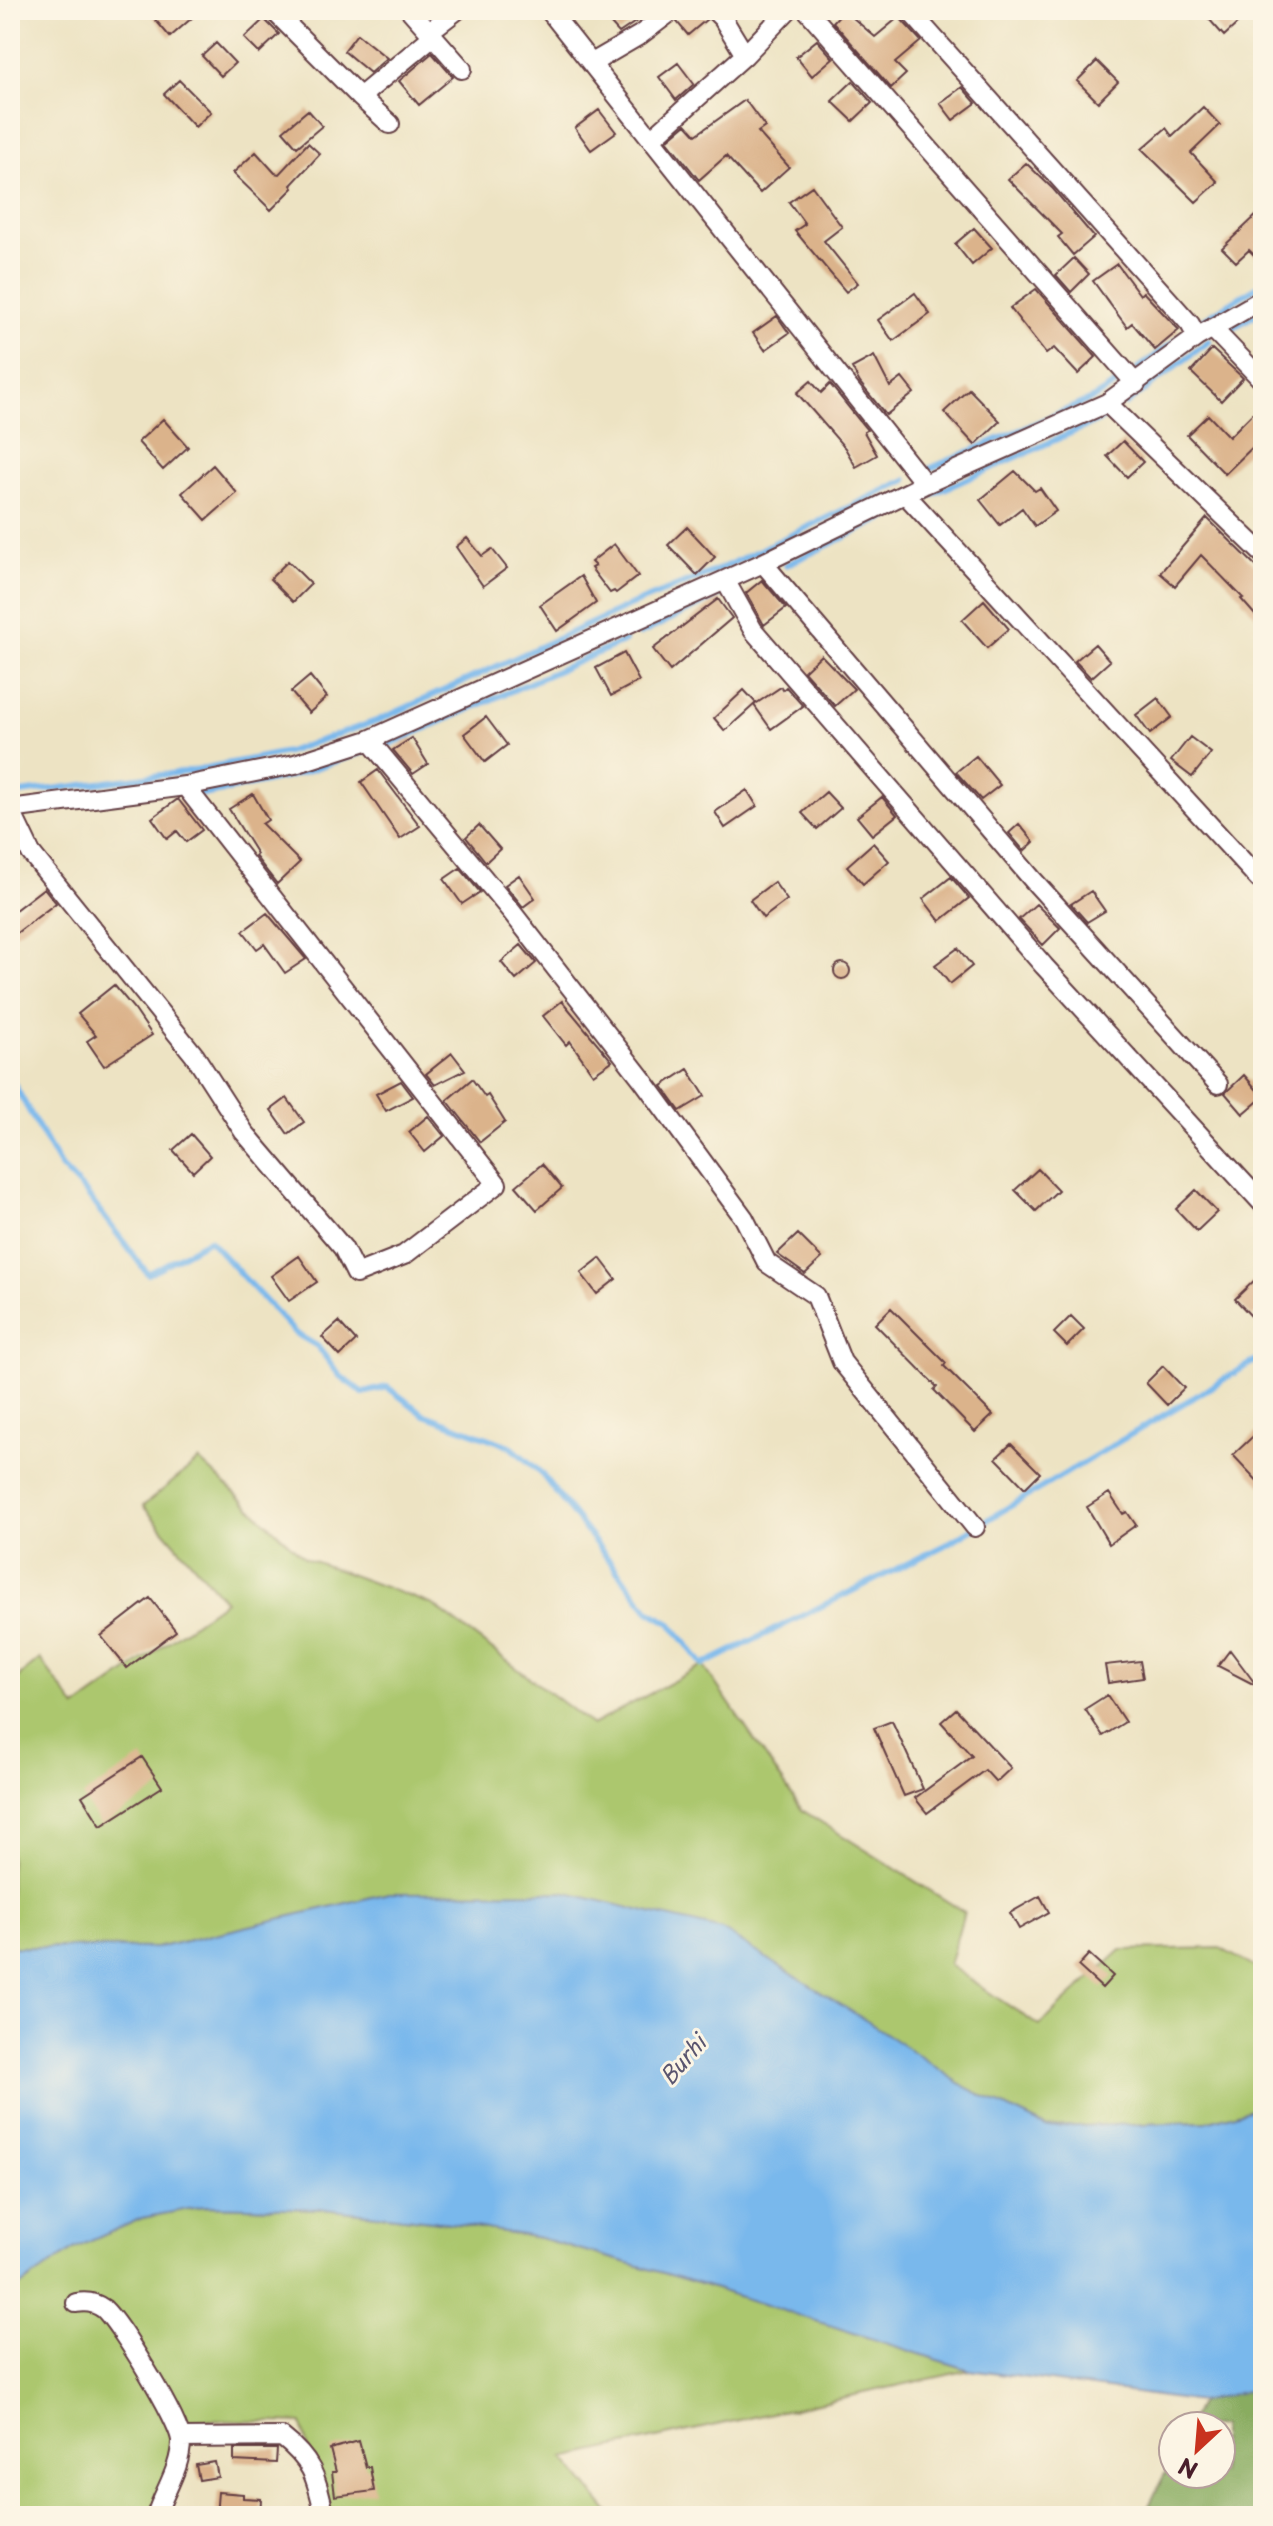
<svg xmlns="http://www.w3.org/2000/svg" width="1273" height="2526" font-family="'Playpen Sans',sans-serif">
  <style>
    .green { fill: #acc76e; stroke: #7b734c; stroke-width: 2 }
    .forest { fill: #89ac61; stroke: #6a6646; stroke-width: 2 }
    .water { fill: #79b8ec; stroke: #626c8c; stroke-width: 2 }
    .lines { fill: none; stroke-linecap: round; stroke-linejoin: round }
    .stream { stroke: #79b8ec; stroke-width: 6 }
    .building { fill: #dbb38b }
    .street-casing { stroke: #623c42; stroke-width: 22 }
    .street { stroke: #fff; stroke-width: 18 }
    .labels { text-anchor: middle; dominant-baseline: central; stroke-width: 6; stroke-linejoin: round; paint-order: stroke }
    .water-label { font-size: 22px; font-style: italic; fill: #5a556f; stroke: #fcf5e5 }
  </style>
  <rect width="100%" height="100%" fill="#fcf5e5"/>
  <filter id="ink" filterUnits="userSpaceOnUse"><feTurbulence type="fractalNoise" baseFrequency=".0125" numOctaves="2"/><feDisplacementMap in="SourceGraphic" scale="16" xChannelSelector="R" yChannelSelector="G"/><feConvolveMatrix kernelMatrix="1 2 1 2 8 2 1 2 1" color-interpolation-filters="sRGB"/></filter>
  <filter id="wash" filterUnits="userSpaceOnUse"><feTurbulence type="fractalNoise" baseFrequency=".006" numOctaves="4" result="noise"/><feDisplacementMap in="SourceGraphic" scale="32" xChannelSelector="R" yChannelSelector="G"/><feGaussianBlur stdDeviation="1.8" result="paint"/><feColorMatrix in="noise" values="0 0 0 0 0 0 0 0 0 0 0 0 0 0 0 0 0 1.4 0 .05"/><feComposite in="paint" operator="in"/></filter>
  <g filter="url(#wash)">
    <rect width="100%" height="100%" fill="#ede3c3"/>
    <path class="green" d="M199,1460l106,98 128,47 159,120 111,-60 99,145 162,102 -15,53 90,61 82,-76 99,-2 43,24v134l-57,16 -160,5 -79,-39 -578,-195 -233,55 -146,-1v-263l30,-25 36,49 149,-107 -82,-95z
      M204,2206l119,3 127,14 90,15 141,40 289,92 -406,88 48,58h-287l-7,-18 -16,-75 -95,-3 -48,69 -5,27h-144v-223l65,-45 67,-30z"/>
    <path class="forest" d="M1263,2387v129h-119l29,-59v17h48v-48h-33l12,-24z"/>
    <path class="water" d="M563,1892l159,38 148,93 97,65 79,39 160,-5 57,-16v281l-63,15 -230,-32 -289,-92 -141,-40 -90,-15 -127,-14 -119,-3 -62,12 -67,30 -65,45v-346l146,1 233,-55z"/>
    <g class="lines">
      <path class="stream" d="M1202,320l61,-37
        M1230,330l33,-20
        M1138,369l45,-34
        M1126,404l83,-63
        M931,468l163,-70 25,-16
        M926,497l181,-80
        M786,565l118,-56
        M640,634l80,-39
        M390,744l235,-103
        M13,794l172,-22 102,-20 92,-32 250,-114 91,-37 186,-89
        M196,794h13l79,-17 76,-25
        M10,1077l50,89 26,27 62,81 61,-34 86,93 22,13 23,30 23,17 24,-6 38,28 85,31 29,25 110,140 22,13 32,41 242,-120 318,-189"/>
    </g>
    <g id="blocks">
      <path class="building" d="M147,10h54l-31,27z
        M628,10h25l-34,23 -8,-9z
        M685,10h17l5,9 -19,16 -11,-13z
        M844,10l31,27 24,-20 22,24 -26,22 11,11 -15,14 -58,-66z
        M1201,10h51l-28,26z
        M264,19l15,15 -20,19 -15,-15z
        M357,34l30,24 -17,15 -26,-22z
        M817,40l16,18 -21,18 -16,-19z
        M216,43l19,20 -14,13 -19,-20z
        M432,53l21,24 -34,28 -20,-24z
        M1097,61l21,21 -20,20 -21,-21z
        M678,63l16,21 -18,16 -17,-23z
        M179,80l32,32 -16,15 -31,-33z
        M853,81l19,22 -19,18 -21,-20z
        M962,87l14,16 -23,17 -13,-17z
        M745,100l20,27 -7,5 31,35 -29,26 -34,-37 -27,24 -32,-40 19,-16 10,11z
        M1203,107l17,18 -29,28 27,29 -22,20 -54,-53 24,-21 6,8z
        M308,110l14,16 -25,21 -14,-16z
        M599,110l17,22 -25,18 -16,-22z
        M308,143l12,11 -29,31 2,3 -22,22 -38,-37 23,-21 19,21 4,1z
        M1026,163l27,26 41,48 -21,18 -15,-18 4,-3 -54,-55z
        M812,186l30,41 -18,14 34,42 -12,9 -51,-61 10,-7 -16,-22z
        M1263,209v55l-14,-14 -13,12 -14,-14z
        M974,228l18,20 -20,17 -17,-21z
        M1074,258l15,16 -18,18 -15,-17z
        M1117,264l23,31 3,-3 36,38 -24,20 -23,-27 -5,4 -34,-46z
        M1036,289l60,68 -18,17 -24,-26 -8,6 -36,-46z
        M915,293l15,21 -37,27 -15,-21z
        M777,316l12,17 -24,17 -12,-17z
        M1212,349l31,29 -22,23 -30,-29z
        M874,356l16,31 12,-9 12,15 -28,22 -26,-32 -8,-15z
        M811,381l10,12 9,-9 37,46 -3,2 13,23 -21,12 -11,-19 -48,-55z
        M969,389l31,32 -25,24 -31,-33z
        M1263,403v34l-38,37 -38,-39 21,-20 21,22z
        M163,419l25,28 -25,23 -25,-28z
        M1123,441l20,21 -16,15 -20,-21z
        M213,465l24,28 -31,27 -24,-27z
        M1015,471l20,20 5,-3 16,23 -21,15 -13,-18 -22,17 -20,-25z
        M1207,518l56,55v51l-22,-25 2,-1 -42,-43 -26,31 -15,-13z
        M687,527l28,30 -18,18 -29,-30z
        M467,538l15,18 10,-7 15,19 -24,18 -27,-39z
        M614,544l24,32 -22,17 -2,-2 -4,2 -19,-25 4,-2 -4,-4z
        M288,561l23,23 -18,18 -23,-23z
        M581,576l15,27 -39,28 -17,-26z
        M762,580l24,28 -22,17 -18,-32z
        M718,599l14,19 -62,53 -17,-22z
        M984,600l25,29 -22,19 -25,-28z
        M1095,644l15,17 -19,17 -16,-17z
        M624,653l15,28 -28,15 -15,-28z
        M821,655l33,34 -19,17 -31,-35z
        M310,676l17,21 -18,16 -18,-21z
        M781,687l2,3 3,-3 17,19 -32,23 -17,-24z
        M744,690l12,13 -31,28 -11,-13z
        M1158,698l14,19 -22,17 -14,-19z
        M486,717l21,28 -22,17 -21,-28z
        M1190,737l21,16 -19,24 -21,-16z
        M412,738l16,26 -15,10 -20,-24z
        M976,756l24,29 -19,15 -25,-28z
        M378,770l42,56 -20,13 -39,-57z
        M747,790l10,16 -32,22 -10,-16z
        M826,792l15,16 -24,21 -15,-16z
        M253,794l15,26 -6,4 38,38 -23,22 -22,-28 2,-2 -28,-45z
        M882,797l15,18 -25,20 -15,-18z
        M178,799l24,31 -16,12 -9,-11 -10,8 -15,-21z
        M1019,824l15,18 -10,9 -15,-18z
        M479,825l21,24 -14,13 -20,-25z
        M873,843l16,18 -26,23 -16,-18z
        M460,868l20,24 -18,12 -18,-25z
        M519,875l16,23 -12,9 -18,-22z
        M951,877l18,21 -29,23 -17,-22z
        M774,882l13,18 -24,18 -13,-18z
        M44,888l12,15 -46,35v-24z
        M1091,891l14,20 -18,11 -16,-18z
        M1036,904l24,24 -17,17 -24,-26z
        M267,913l39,46 -21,14 -21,-29 -7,5 -14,-18z
        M521,945l15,18 -20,17 -15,-18z
        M958,948l14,18 -22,18 -15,-19z
        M834 971a8 8 0 1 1 16 0a8 8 0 1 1-16 0Z
        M114,985l21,25 17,25 -48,31 -17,-25 9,-6 -18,-21z
        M562,1001l50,60 -19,13 -23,-33 -4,4 -23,-29z
        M452,1053l13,17 -30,15 -9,-11z
        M688,1069l17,27 -25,15 -18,-25z
        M1244,1075l19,22 -20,17 -18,-21z
        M472,1079l13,18 3,-2 17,27 -25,20 -33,-42z
        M401,1081l12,16 -27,14 -10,-17z
        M287,1098l17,24 -16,12 -17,-24z
        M428,1116l16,20 -19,16 -16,-20z
        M191,1134l19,22 -17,16 -20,-22z
        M542,1164l20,24 -25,22 -21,-24z
        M1038,1169l20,21 -22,21 -21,-21z
        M1196,1190l21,22 -20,19 -21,-22z
        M798,1234l24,24 -17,16 -28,-20z
        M299,1256l18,26 -28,19 -18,-25z
        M600,1258l16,21 -19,15 -16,-21z
        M1263,1272v35l-11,10 -17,-18z
        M891,1308l55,55 -2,3 49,49 -18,17 -41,-42 3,-3 -62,-63z
        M1071,1316l13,13 -17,17 -13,-13z
        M339,1322l17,19 -16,15 -18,-19z
        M1163,1366l21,22 -17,17 -21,-22z
        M1263,1427v60l-30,-32z
        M1011,1444l29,29 -15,15 -29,-30z
        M1109,1493l14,21 4,-2 9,13 -27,19 -22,-37z
        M150,1598l26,33 -49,37 -26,-32z
        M1230,1650l27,36 -39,-20z
        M1140,1661l3,17 -35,5 -3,-18z
        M1107,1695l18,27 -22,14 -18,-27z
        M956,1709l55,59 -15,14 -11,-12 -58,43 -12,-15 57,-42 -31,-34z
        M892,1721l31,68 -19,7 -30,-68z
        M142,1757l20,30 -61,39 -19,-30z
        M1040,1896l9,16 -30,17 -9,-16z
        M1089,1954l24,22 -11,12 -24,-22z
        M359,2441l7,26h4l4,24 -39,5 -3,-24h4l-6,-23z
        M234,2449h43l-1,14 -42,-2z
        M215,2462l3,15 -19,3 -3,-15z
        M218,2492l25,2v4l18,1 -1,17h-44z"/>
    </g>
  </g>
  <g filter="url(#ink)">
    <use href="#blocks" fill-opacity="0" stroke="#623c42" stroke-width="2"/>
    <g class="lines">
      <g class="street-casing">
        <path id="street" d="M273,10l87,87 73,-61 -23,-26
          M549,10l102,129 94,-84
          M714,10l9,9 22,36 43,-45
          M807,10l329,374
          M909,10l281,314 7,13
          M431,30l26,-20
          M433,36l29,33
          M592,63l48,-28 33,-25
          M360,97l30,27
          M651,139l274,345
          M1213,329l50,52
          M1107,403l156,151
          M906,495l353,384
          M763,563l270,317 185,204
          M725,580l28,50 291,336 219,238
          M369,740l142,171 131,168 102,139 23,45 49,33 26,66 133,165
          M10,809l175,-23 110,-22 74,-24 394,-177 162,-79 182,-81 90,-66 66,-38
          M10,809l21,44 164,203 49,76 99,116 13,26 48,-19 93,-71 -312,-398
          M76,2303c10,-2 19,-1 28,6 16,15 76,112 77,132 0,27 -17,50 -25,75
          M181,2438l101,-1c32,25 34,41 43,79"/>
      </g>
      <use href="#street" class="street"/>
    </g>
  </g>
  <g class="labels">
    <g class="water-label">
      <text transform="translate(682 2059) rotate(-49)">Burhi</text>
    </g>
  </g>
  <rect width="1273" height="2526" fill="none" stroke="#fcf5e5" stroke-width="40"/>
  <g transform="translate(1197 2450) rotate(206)"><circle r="38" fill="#fcf5e5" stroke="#b59f9b" stroke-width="2"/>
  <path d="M0-6L14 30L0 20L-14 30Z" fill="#c8321e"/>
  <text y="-12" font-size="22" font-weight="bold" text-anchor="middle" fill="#4a1f2b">N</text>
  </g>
</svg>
